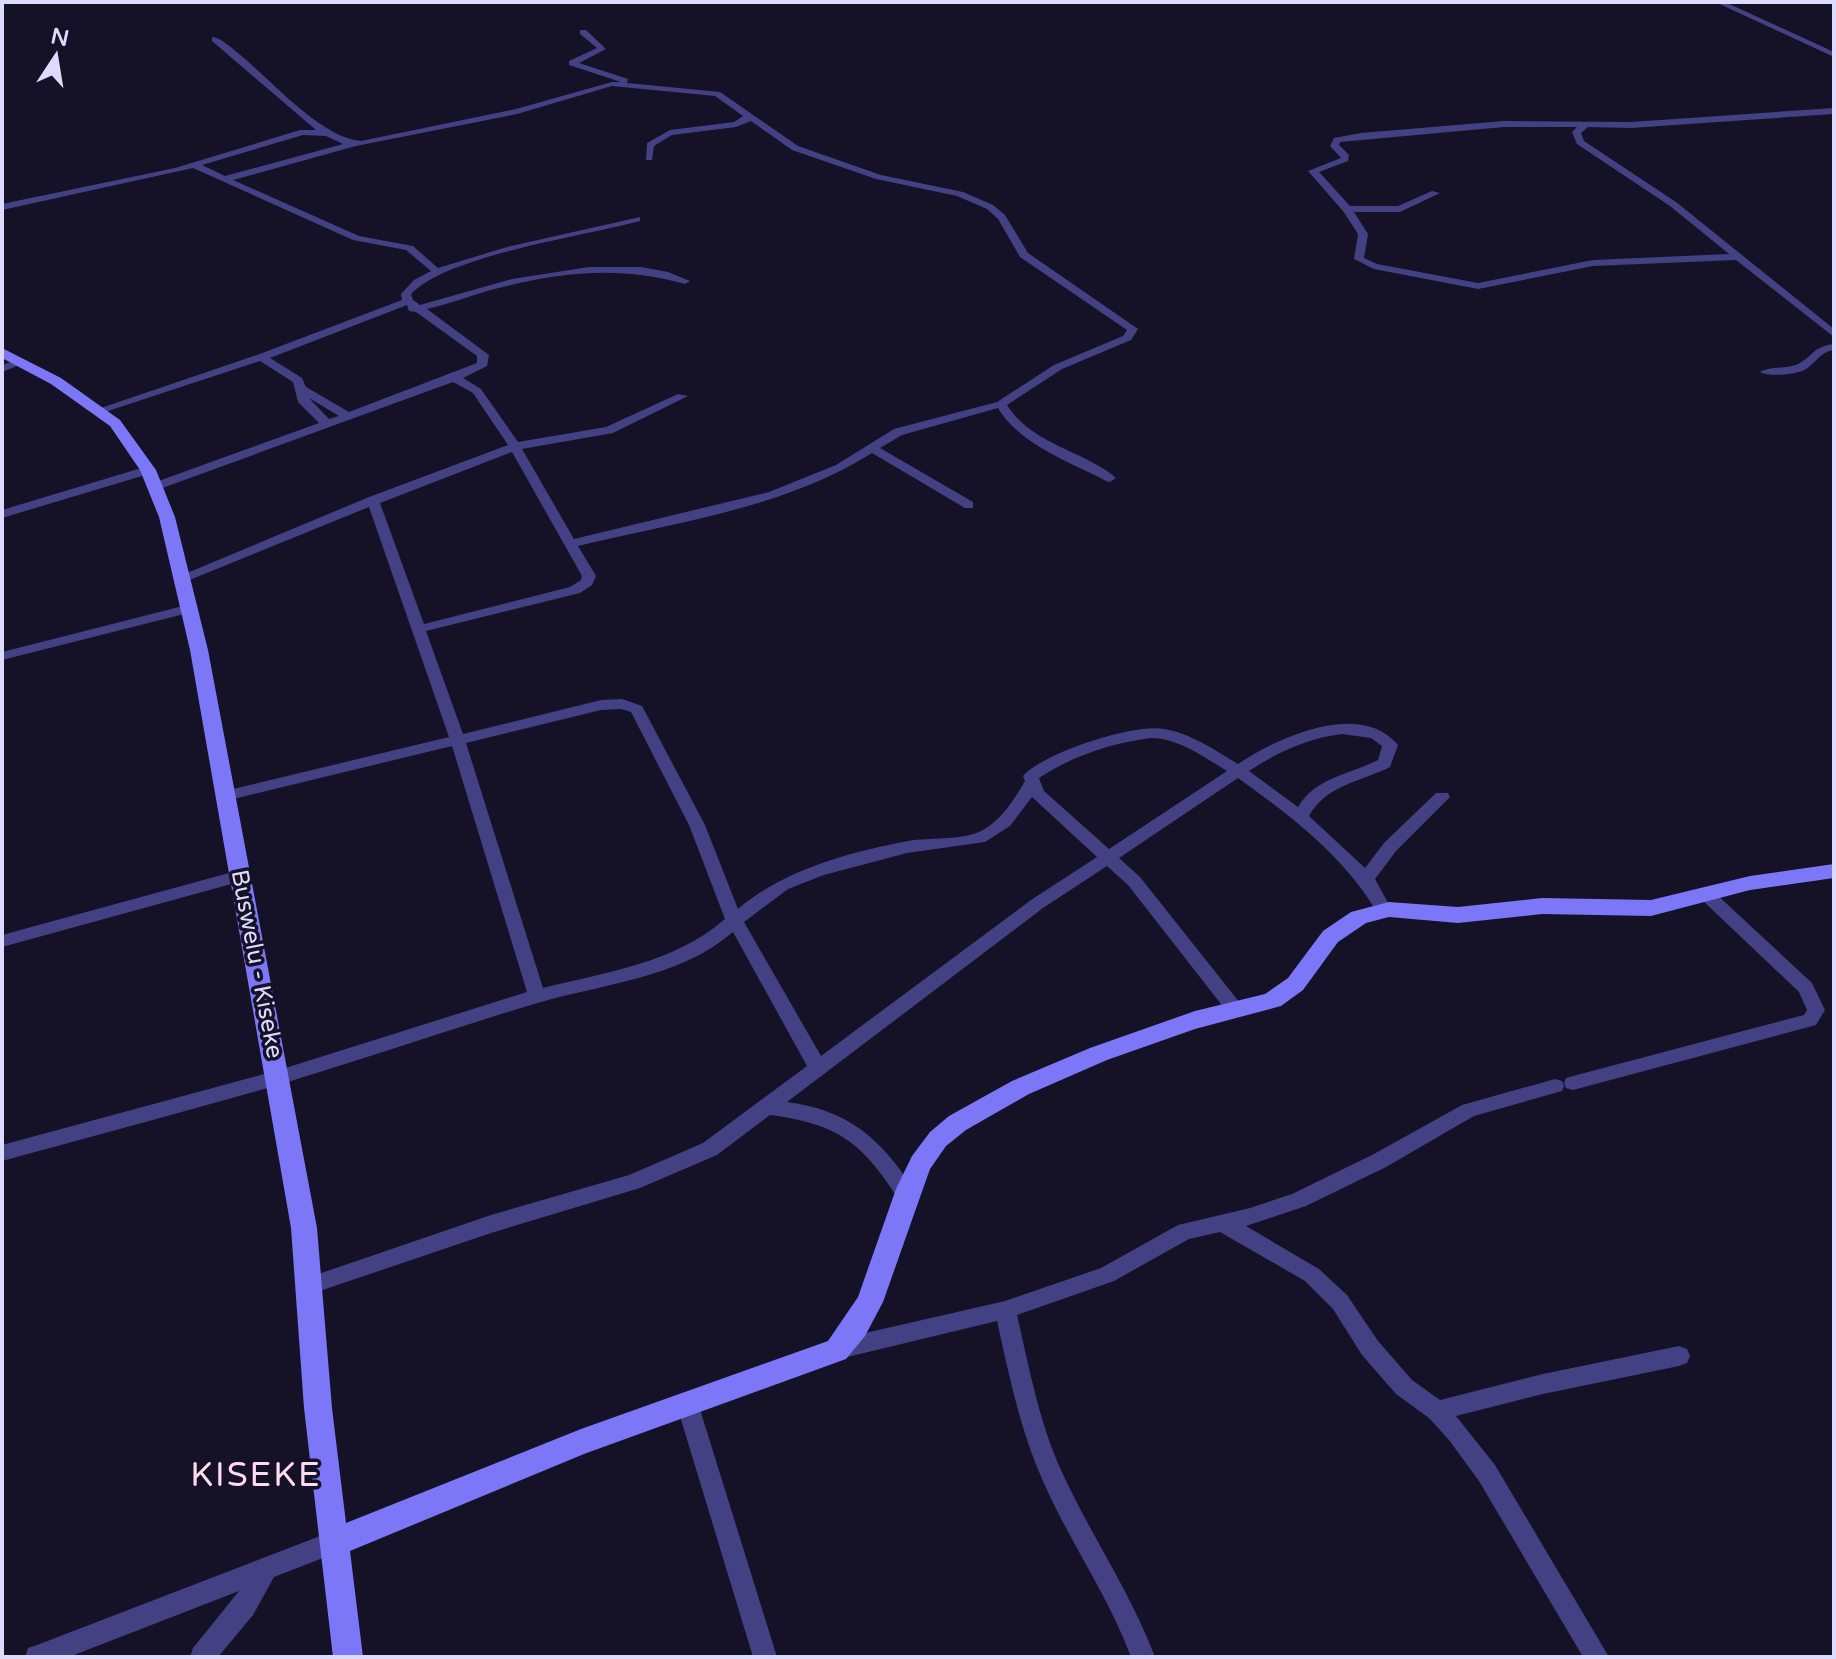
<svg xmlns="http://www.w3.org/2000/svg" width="1836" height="1659" font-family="'Varela Round',sans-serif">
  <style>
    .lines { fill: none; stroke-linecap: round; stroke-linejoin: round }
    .street { fill: #434083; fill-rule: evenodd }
    .secondary { fill: #7c77f7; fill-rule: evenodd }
    .labels { text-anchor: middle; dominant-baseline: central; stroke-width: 7; stroke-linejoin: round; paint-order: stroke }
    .street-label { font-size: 24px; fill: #dedafd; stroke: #151127 }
    .near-quarter-label { font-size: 34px; letter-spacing: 2px; fill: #fddcf0; stroke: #151127 }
  </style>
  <rect width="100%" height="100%" fill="#151127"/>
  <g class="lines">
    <path class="street" d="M1715,2h10l109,50v5z
      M580,30h6l20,19 -27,14 49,16 -1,4 93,9 78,54 83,29 82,17 30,13 12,10 23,38 110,76 -7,11 -69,29 -55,36c25,40 78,46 109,73l-6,4 -4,-1c-36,-19 -86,-36 -108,-73l-96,27 -22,13 93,54v6h-8l-93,-55c-87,55 -195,69 -294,93l18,30 -4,9 -12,8 -154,38 37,103 138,-34 21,-1 20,7 63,119 33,84c45,-39 112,-57 170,-68 22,-4 52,0 73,-10 21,-11 32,-30 44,-50l-2,-5c20,-23 111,-53 141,-47 26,4 51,21 74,35 39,-26 122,-65 160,-19l-8,22c-29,15 -63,17 -81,49l56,52 19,-25 52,-50h12l2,4 -54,54 -21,28 17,31 -2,4h-12c-34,-58 -86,-97 -140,-136l-119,80 21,19 100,126 3,5 -3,5h-12l-100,-128 -21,-19 -64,42 -256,194c61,8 93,36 126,86l3,6 -3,6 -7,2 -7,-2c-37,-58 -61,-76 -129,-85l-53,40 -77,33 -149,45 -183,62 -7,-3 -3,-6 3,-6 190,-65 138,-40 74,-32 104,-77 -74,-134c-54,47 -133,52 -199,72 -86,26 -170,55 -256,81 -92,26 -184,51 -276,76v-16l277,-75 248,-78 -75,-246 -227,55 -8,-5 8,-5 224,-54 -80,-230 -182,74h-10l-2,-3 194,-81 139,-52 -35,-52 -20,-11 -296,108 -6,-4 2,-3 166,-60 -21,-21 -5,-20 -33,-21 -155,51 -10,-2 162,-55 145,-55 -1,-6 13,-14 17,-9 -25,-21 -53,-10 -160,-72 -191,42v-6l173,-36 125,-38h16l-104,-89v-4c10,1 18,10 26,16 32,26 83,85 123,88l155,-32 96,-27h9l-52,-17v-4l28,-13 -17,-14zM612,86l103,10 28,20 -9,6 -64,8 -23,13 -1,17h6l2,-14 18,-11 64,-8 15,-6 41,29 84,29 81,17 30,13 11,10 22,38 107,73 -4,6 -69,29 -57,37 -103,27 -58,36 -67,27 -195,47 -52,-90 91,-16 75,-37 -10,-2 -72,33 -88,15 -37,-53 -18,-11 24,-12 2,-11 -62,-46c22,-5 43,-13 64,-19 67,-18 127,-25 194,-6l5,-3 -22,-9 -27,-5h-52l-77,12 -92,26 -7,-5 -2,-6c37,-39 174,-58 229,-73v-4l-133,30 -69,21 -25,-22 -54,-10 -126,-56 123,-34 161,-32zM303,135l23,1 17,8 -118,32 -23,-11zM407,305l2,6 7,1 61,44v7l-128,49 -43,-25 -4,-9 -32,-20zM309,398l30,18 -10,3zM512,452l70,124 -1,4 -11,7 -146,37 -44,-121zM621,709l10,3 58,113 36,94c-50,44 -119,53 -182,69l-77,-245 135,-33zM1342,734l29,4 11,8 -4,14c-29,15 -62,17 -80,47l-49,-36c29,-19 59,-33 93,-37zM1151,738c27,0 53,19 76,33l-118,78 -65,-58 -5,-13c33,-22 73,-35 112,-40zM1032,797l65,60 -66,43 -210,156 -77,-134 44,-33 36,-14 83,-22 78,-11 25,-16z
      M1834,108v6l-203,14 -43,-1 -7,6 3,8 92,61 158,127v8l-98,-77 -143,6 -115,23 -104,-20 -20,-10 4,-25 -15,-23 -35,-40 33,-13 -11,-12 4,-8 27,-5 143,-12 127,1zM1504,127h73l-5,5 5,12 93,62 59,48 -136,6 -115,23 -101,-19 -13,-6 4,-24 -14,-22h46l40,-19 -8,-2 -34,15h-48l-31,-34 29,-11 1,-6 -10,-10 1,-3z
      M1834,344v6c-14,2 -17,12 -28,19 -9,6 -37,8 -46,3 12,-7 28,-2 40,-9 15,-9 13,-16 34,-19z
      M17,360l10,2 -25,10v-7z
      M148,466l6,4 -2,3 -150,45v-8z
      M187,605l7,4 -2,3 -190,48v-8z
      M240,870l6,2 2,4 -2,4 -244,67v-12z
      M1707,889l6,2 99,92 13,27 -9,15 -243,65 -7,-2 -2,-5 2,-5 7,-2 231,-61 3,-5 -8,-18 -98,-93 -2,-4 2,-4z
      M1555,1079l7,2 2,5 -2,5 -88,25 -88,51 -80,39 -60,20 73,43 28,26 31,46 34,39 28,20 103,-26 136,-28 8,3 3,7 -3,7 -8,3 -136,28 -87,22 39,49 114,192h-26l-104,-176 -30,-41 -20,-22 -33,-24 -34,-39 -29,-46 -28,-28 -85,-49 -31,7 -75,42 -97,34c12,52 22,106 44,155 29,64 69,121 94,187h-24c-23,-62 -62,-116 -88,-176 -23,-51 -34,-106 -46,-160l-158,38 -8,-3 -3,-7 3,-7 8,-3 166,-38 96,-33 77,-43 72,-17 42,-14 80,-39 90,-50z
      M687,1393l8,3 3,7 79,254h-24l-77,-254 3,-7z
      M333,1531l8,4 4,8 -4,8 -67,26 -21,38 -35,42h-28l3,-9 46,-57 -170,66h-44l3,-9 9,-3z"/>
    <path class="secondary" d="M2,348l59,30 59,42 36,50 19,47 33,133 109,578 15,180 14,115 235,-94 247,-88 30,-44 38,-108 16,-33 18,-24 19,-16 63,-35 78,-33 105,-37 70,-17 23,-16 35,-47 28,-19 38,-10 69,5 84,-9 109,2 99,-24 84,-12v14l-84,12 -99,26 -109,-2 -84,9 -69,-6 -23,6 -28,19 -35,48 -22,16 -86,23 -88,31 -78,34 -63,36 -20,16 -16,23 -47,133 -18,34 -19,23 -262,95 -234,97 13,106h-30l-29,-249 -13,-180 -101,-578 -31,-133 -19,-47 -30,-44 -59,-42 -49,-26z"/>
  </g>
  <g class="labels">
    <g class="street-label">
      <text transform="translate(257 964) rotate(79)">Buswelu - Kiseke</text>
    </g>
    <g class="near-quarter-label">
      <text x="256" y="1475">KISEKE</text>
    </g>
  </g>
  <rect width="1836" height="1659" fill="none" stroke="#dedafd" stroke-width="8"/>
  <g transform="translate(56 56) rotate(12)" stroke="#151127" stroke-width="6" paint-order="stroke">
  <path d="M0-6L14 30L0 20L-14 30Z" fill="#dedafd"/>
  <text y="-12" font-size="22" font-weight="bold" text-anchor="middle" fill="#dedafd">N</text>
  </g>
</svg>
